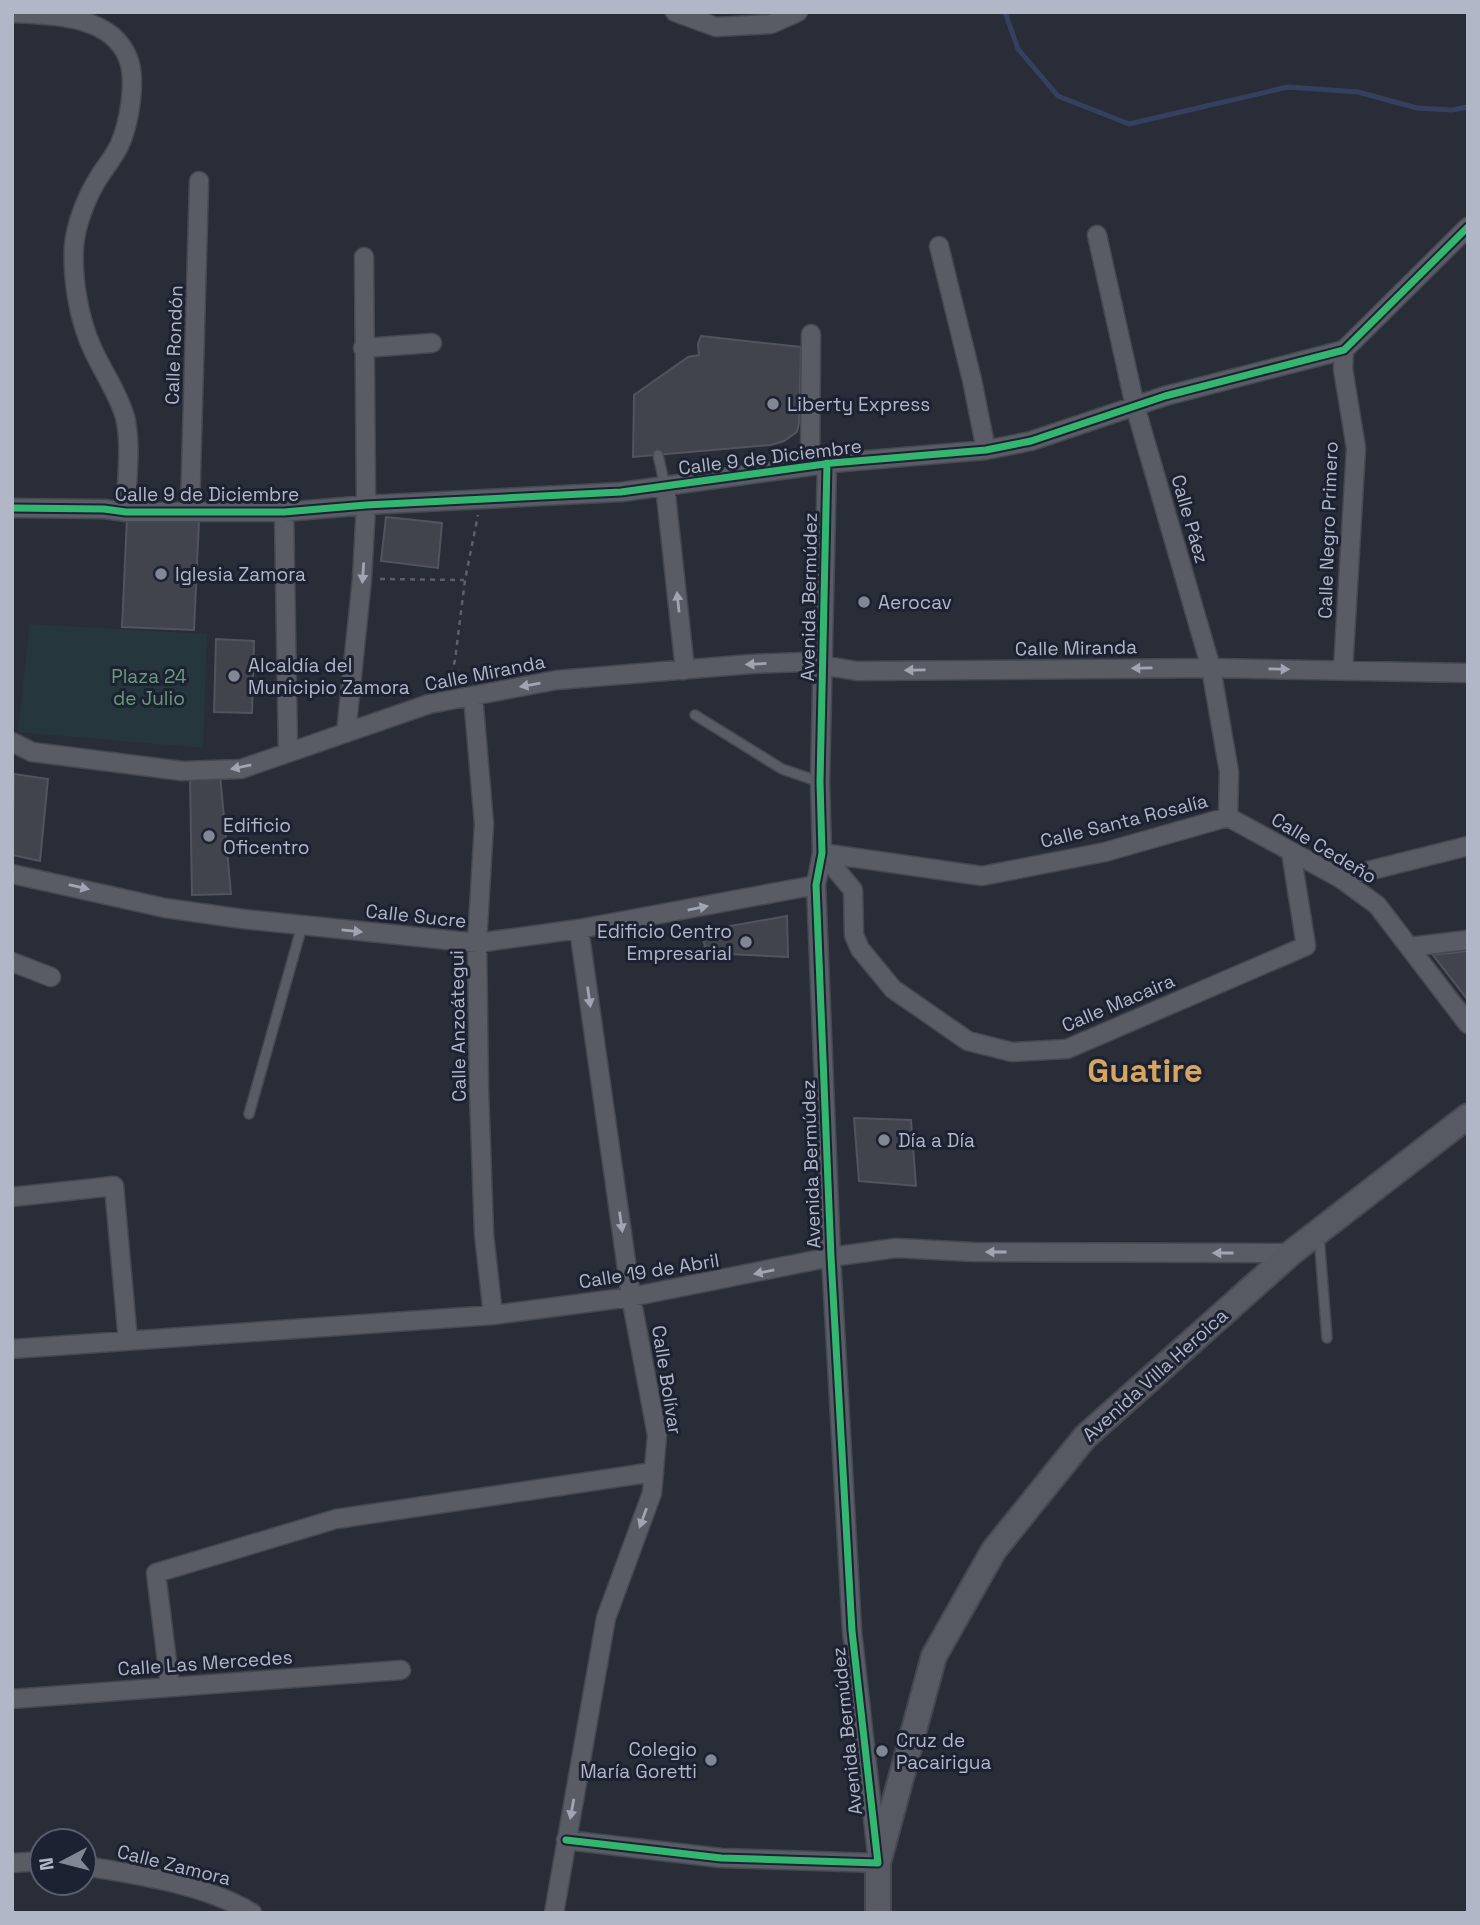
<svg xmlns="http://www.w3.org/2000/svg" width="1480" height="1925" font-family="'Space Grotesk',sans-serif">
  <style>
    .green { fill: #26363d }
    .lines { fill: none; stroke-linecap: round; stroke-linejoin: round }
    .stream { stroke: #354060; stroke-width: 5 }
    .building { fill: #41444c; stroke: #51545f; stroke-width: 2 }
    .service-casing { stroke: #454850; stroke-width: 12 }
    .minor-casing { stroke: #454850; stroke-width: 21 }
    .secondary-casing { stroke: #454850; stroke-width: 28 }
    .path { stroke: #5c6069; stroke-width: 2.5; stroke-dasharray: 5 5; stroke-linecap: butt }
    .service { stroke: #595c65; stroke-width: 9 }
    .minor { stroke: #595c65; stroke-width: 18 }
    .secondary { stroke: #585a63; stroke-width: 24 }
    .cycleway-casing { stroke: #1c2232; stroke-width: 11 }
    .cycleway { stroke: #33b770; stroke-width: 7 }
    .oneway { fill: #a0a5b4 }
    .poi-dot { fill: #828795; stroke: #1c2232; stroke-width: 2.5 }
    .labels { text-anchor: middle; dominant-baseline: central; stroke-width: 6; stroke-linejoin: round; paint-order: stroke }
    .street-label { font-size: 19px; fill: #b2b7c8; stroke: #1c2232 }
    .poi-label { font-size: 19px; fill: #b2b7c8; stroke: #1c2232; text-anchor: start }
    .park-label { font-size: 19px; fill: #699a7b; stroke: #1c2232 }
    .town-label { font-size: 33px; font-weight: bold; fill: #d6a55f; stroke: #1c2232 }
  </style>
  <rect width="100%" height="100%" fill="#292d37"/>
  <path class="green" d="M30,624l177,10 -4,114 -185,-16z"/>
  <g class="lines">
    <path class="stream" d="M1005,12l13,37 40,47 71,28 159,-37 70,5 59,16 35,2 16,-3"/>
  </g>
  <path class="building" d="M701,336l100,11 -2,76 -2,9 -13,9 -13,4 -138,12 1,-62 54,-38 11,-2 -1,-11z
    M127,517l72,4 -5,109 -72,-3z
    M386,517l56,6 -4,45 -57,-7z
    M216,639l38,2 -2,72 -38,-1z
    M14,774l34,5 -8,82 -28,-6z
    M220,774l11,120 -39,1 -2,-118z
    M787,916l1,41 -82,-4 -4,-22z
    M1468,951v49l-35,-45z
    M854,1118l57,2 5,66 -57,-5z"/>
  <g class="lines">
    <g class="service-casing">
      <path id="service" d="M658,455l7,31
        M695,715l87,54 38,13
        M249,1114l53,-188
        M1319,1236l8,102"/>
    </g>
    <g class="minor-casing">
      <path id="minor" d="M675,12l41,15 55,-3 27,-12
        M12,13c40,2 99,2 116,45 9,22 1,67 -9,88 -5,11 -14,21 -20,31 -12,19 -23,46 -25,69 -2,32 5,75 19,104 10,22 25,43 32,67 7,29 1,65 1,95
        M1097,235l38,171 76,262 18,104 -1,45
        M939,246l33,134 14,70
        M363,348l69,-5
        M810,466l1,-132
        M665,486l20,184
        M12,508l92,1 22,3h158l82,-7 255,-13 211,-29 154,-13 45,-9 134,-45 179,-46 124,-123
        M190,510l9,-329
        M284,512l4,241
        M1343,670l13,-222 -13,-79 1,-19
        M473,696l11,128 -7,119 2,148 5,143 9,81
        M346,733l16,-154 4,-74 -2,-248
        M12,742l20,10 150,19 59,-2 188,-65 128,-24 194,-16 53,-2 53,9 354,-3 257,5
        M1228,817l112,61 37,27 91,119
        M822,853l31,37 1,45 6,14 33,40 75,52 44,11 55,-3 239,-103 -15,-94
        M822,853l160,23 123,-24 123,-35
        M12,874l153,34 78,11 234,24 102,-14 237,-44
        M1340,878l128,-32
        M1409,947l59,-7
        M12,962l39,15
        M12,1197l102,-11 14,155
        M12,1349l481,-34 138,-18 200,-40 65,-9 77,4 318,1
        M170,1686l-14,-113 180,-54 318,-47
        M12,1699l389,-29
        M566,1840l155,18 157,5 -26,-232 -21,-374 -15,-372 6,-32 -2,-71 7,-319
        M12,1863l30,-2
        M84,1866c52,8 123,19 168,47
        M554,1913l52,-295 46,-125 5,-58 -26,-138 -52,-368"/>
    </g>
    <g class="secondary-casing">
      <path id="secondary" d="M878,1913v-50l56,-207 60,-106 91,-113 206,-184 177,-137"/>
    </g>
    <path class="path" d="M380,579l84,1
      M449,684l6,-24 10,-80 13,-65"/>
    <use href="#service" class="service"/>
    <use href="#minor" class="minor"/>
    <use href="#secondary" class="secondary"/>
    <g class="cycleway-casing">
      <path id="cycleway" d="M12,508l92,1 22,3h158l82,-7 255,-13 211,-29 154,-13 45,-9 134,-45 179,-46 124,-123
        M566,1840l155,18 157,5 -26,-232 -21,-374 -15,-372 6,-32 -2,-71 7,-319"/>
    </g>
    <use href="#cycleway" class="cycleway"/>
  </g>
  <defs><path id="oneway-solid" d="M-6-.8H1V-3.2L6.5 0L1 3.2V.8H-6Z" transform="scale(1.75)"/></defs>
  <g class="oneway">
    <use href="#oneway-solid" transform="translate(363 573) rotate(94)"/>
    <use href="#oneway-solid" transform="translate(678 602) rotate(-96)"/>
    <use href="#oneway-solid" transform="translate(756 664) rotate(177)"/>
    <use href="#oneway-solid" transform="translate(1142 668) rotate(179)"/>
    <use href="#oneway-solid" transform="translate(1279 669) rotate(1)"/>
    <use href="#oneway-solid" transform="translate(915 670) rotate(179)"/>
    <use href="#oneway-solid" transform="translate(530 685) rotate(170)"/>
    <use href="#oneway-solid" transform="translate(241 767) rotate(169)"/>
    <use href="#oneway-solid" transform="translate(79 887) rotate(13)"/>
    <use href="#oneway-solid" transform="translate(698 908) rotate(-11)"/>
    <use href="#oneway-solid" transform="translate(352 931) rotate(6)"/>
    <use href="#oneway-solid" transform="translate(589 997) rotate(82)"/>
    <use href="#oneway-solid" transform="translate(621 1222) rotate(82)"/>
    <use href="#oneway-solid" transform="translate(996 1252) rotate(-180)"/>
    <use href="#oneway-solid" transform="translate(1223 1253) rotate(-180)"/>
    <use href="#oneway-solid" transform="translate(764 1272) rotate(168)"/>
    <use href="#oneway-solid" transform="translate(643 1518) rotate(110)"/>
    <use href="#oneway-solid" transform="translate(572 1809) rotate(100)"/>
  </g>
  <g class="poi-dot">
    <circle cx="773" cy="404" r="7"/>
    <circle cx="161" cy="574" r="7"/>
    <circle cx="864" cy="602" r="7"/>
    <circle cx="234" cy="676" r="7"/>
    <circle cx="209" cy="836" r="7"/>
    <circle cx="746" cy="942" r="7"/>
    <circle cx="884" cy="1140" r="7"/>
    <circle cx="882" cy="1751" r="7"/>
    <circle cx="711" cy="1760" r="7"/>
  </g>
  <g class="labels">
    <g class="street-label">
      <text transform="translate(174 345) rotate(-88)">Calle Rondón</text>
      <text transform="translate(770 457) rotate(-7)">Calle 9 de Diciembre</text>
      <text x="207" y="494">Calle 9 de Diciembre</text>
      <text transform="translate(1190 519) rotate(74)">Calle Páez</text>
      <text transform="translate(1328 530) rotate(-88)">Calle Negro Primero</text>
      <text transform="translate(809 597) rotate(-89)">Avenida Bermúdez</text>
      <text transform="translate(1076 648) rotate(-1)">Calle Miranda</text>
      <text transform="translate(485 673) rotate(-11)">Calle Miranda</text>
      <text transform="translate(1124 821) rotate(-14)">Calle Santa Rosalía</text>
      <text transform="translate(1324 848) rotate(31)">Calle Cedeño</text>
      <text transform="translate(416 916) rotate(6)">Calle Sucre</text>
      <text transform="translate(1118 1003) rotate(-23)">Calle Macaira</text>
      <text transform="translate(458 1026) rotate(-91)">Calle Anzoátegui</text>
      <text transform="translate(811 1164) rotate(-92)">Avenida Bermúdez</text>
      <text transform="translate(649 1271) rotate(-9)">Calle 19 de Abril</text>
      <text transform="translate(1155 1375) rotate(-42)">Avenida Villa Heroica</text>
      <text transform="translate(667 1380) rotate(81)">Calle Bolívar</text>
      <text transform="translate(205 1663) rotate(-4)">Calle Las Mercedes</text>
      <text transform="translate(847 1731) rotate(-96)">Avenida Bermúdez</text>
      <text transform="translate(174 1865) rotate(14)">Calle Zamora</text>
    </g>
    <g class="poi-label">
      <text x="787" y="404">Liberty Express</text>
      <text x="175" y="574">Iglesia Zamora</text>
      <text x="878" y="602">Aerocav</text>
      <text x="248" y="665">Alcaldía del<tspan x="248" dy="22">Municipio Zamora</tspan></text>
      <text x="223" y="825">Edificio<tspan x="223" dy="22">Oficentro</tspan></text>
      <text x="732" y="931" text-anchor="end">Edificio Centro<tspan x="732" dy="22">Empresarial</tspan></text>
      <text x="898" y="1140">Día a Día</text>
      <text x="896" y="1740">Cruz de<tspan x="896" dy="22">Pacairigua</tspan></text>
      <text x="697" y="1749" text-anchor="end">Colegio<tspan x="697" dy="22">María Goretti</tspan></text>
    </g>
    <g class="park-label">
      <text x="149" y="676">Plaza 24<tspan x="149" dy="22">de Julio</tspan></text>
    </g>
    <g class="town-label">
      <text x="1145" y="1071">Guatire</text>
    </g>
  </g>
  <rect width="1480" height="1925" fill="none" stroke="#b2b7c8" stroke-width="28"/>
  <g transform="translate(63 1862) rotate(263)"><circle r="33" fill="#1c2232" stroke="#585e6e" stroke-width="2"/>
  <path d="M0-5L12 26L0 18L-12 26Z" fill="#828795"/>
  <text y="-10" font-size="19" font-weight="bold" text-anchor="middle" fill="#b2b7c8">N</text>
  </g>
</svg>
